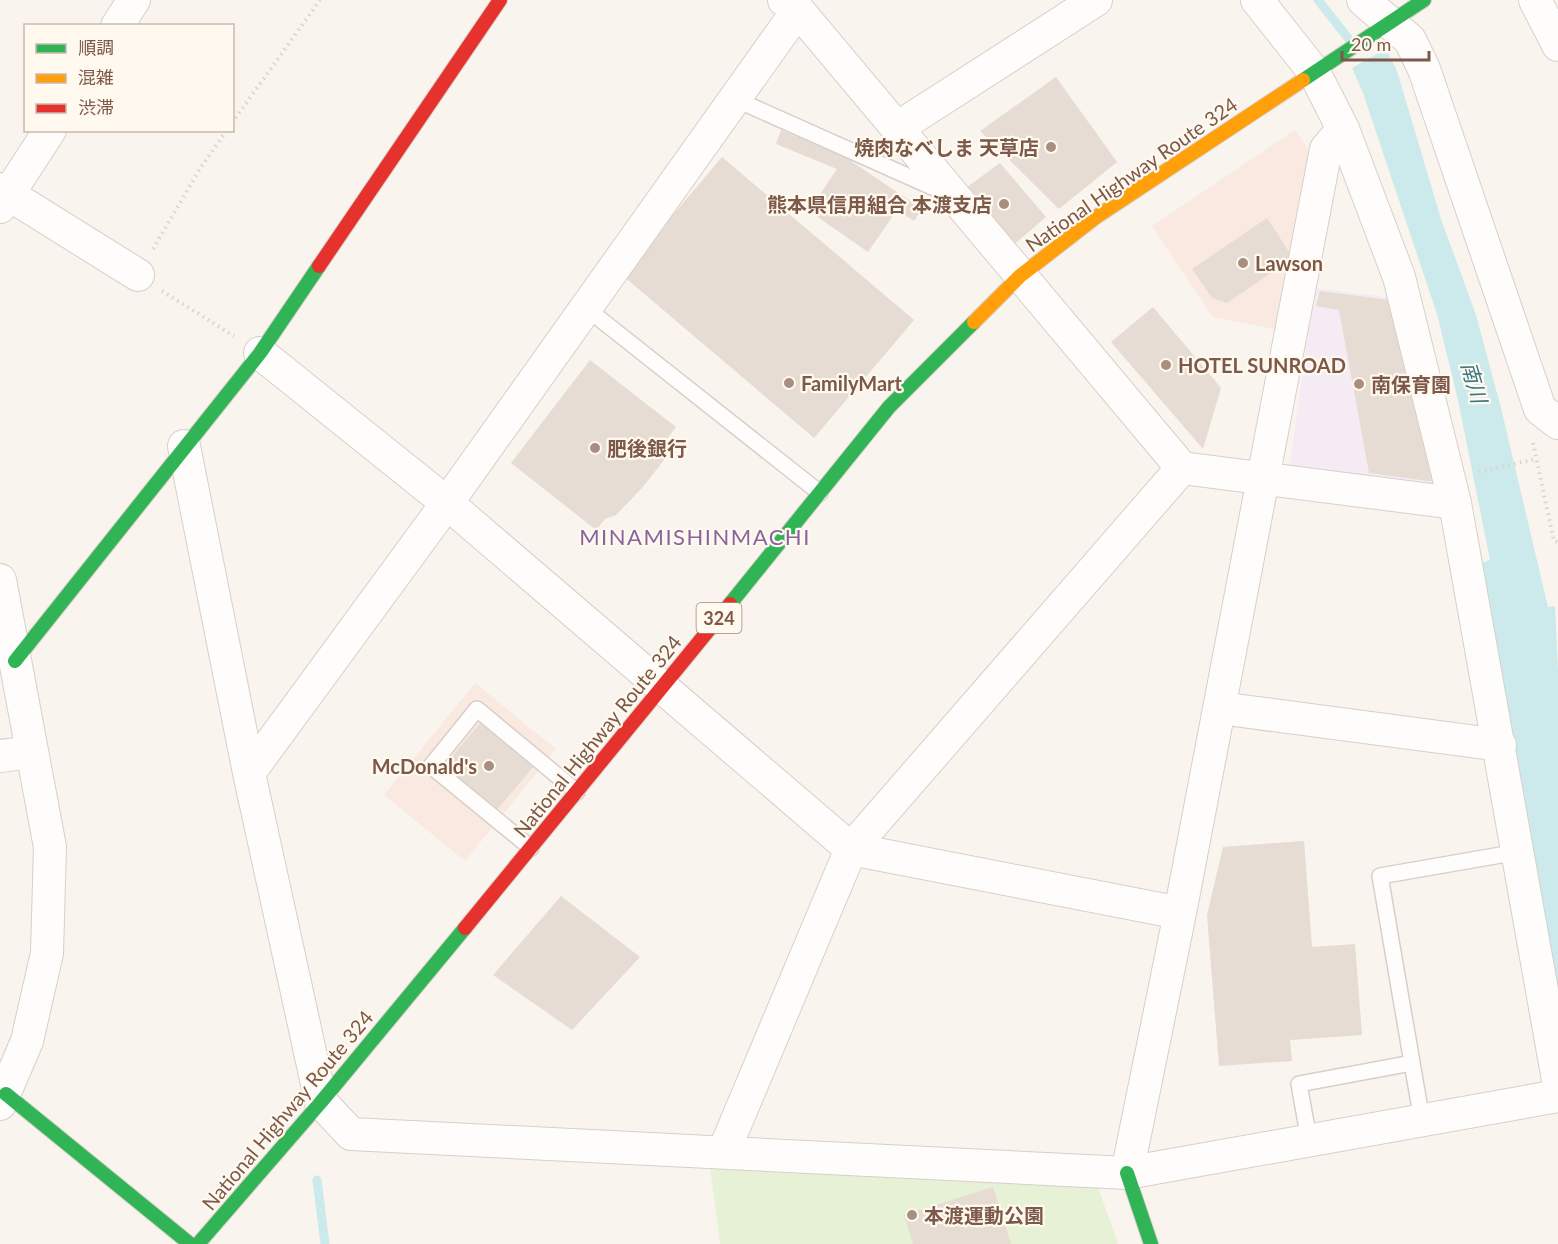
<svg xmlns="http://www.w3.org/2000/svg" width="1558" height="1244" font-family="Lato,'Noto Sans JP',sans-serif">
  <style>
    .commercial { fill: #f9e9e0 }
    .education { fill: #f5ebf5 }
    .green { fill: #e6f1d6 }
    .water { fill: #cceaec }
    .lines { fill: none; stroke-linecap: round; stroke-linejoin: round }
    .stream { stroke: #cceaec; stroke-width: 9 }
    .building { fill: #e6dcd3 }
    .lane-casing { stroke: #d8cfca; stroke-width: 18 }
    .street-casing { stroke: #d8cfca; stroke-width: 34 }
    .fast-casing { stroke: #d9cfc9; stroke-width: 16 }
    .slow-casing { stroke: #d9cfc9; stroke-width: 16 }
    .jam-casing { stroke: #d9cfc9; stroke-width: 16 }
    .path { stroke: #dcd3cd; stroke-width: 4; stroke-dasharray: 1.5 4.5; stroke-linecap: butt }
    .lane { stroke: #fefdfc; stroke-width: 15 }
    .street { stroke: #fefdfc; stroke-width: 32 }
    .fast { stroke: #30b455; stroke-width: 14 }
    .slow { stroke: #ff9f0a; stroke-width: 14 }
    .jam { stroke: #e5322d; stroke-width: 14 }
    .poi-dot { fill: #a88f82; stroke: #fff9f0; stroke-width: 2 }
    .labels { text-anchor: middle; dominant-baseline: central; stroke-width: 4.5; stroke-linejoin: round; paint-order: stroke }
    .shield { fill: #fff9f0; stroke: #a3897a; stroke-width: 1.5 }
    .shield-label { font-size: 18px; font-weight: bold; fill: #7c5948 }
    .poi-label { font-size: 20px; font-weight: bold; fill: #7c5948; stroke: #fff9f0; text-anchor: start }
    .street-label { font-size: 20px; fill: #7c5948; stroke: #fff9f0 }
    .water-label { font-size: 21px; font-style: italic; fill: #3a7882; stroke: #fff9f0 }
    .quarter-label { font-size: 22px; letter-spacing: 1.5px; fill: #8a649f; stroke: #fff9f0 }
  </style>
  <rect width="100%" height="100%" fill="#f9f4ed"/>
  <path class="commercial" d="M1295,130l20,29 -30,172 -72,-14 -61,-91z
    M475,683l81,66 -91,112 -81,-66z"/>
  <path class="education" d="M1315,288l79,10 50,192 -155,-21z"/>
  <path class="green" d="M710,1167l388,20 20,57h-398z"/>
  <path class="water" d="M1386,49l11,22 44,148 35,96 25,93 47,199 7,-1 3,64v317l-76,-424 8,-3 -32,-160 -21,-86 -74,-221 -11,-25z"/>
  <g class="lines">
    <path class="stream" d="M1318,0l34,43
      M317,1180l8,64"/>
  </g>
  <path class="building" d="M1056,77l61,85 -58,47 -79,-78z
    M781,130l64,27 77,52 -8,12 -17,-11 -29,42 -59,-41 28,-42 -61,-25z
    M722,157l192,163 -100,118 -192,-163z
    M1000,163l46,54 -35,30 -48,-57z
    M1267,218l26,40 -66,45 -15,-5 -20,-29z
    M1320,291l70,9 46,182 -67,-9 -30,-163 -23,-4z
    M1153,307l68,81 -18,61 -92,-107z
    M590,360l86,67 -10,13 2,15 -26,33 -26,27 -11,4 -9,11 -85,-67z
    M481,722l52,45 -37,44 -52,-45z
    M1304,841l8,106 43,-3 7,91 -72,5 2,21 -73,5 -12,-151 16,-68z
    M561,896l79,61 -68,73 -79,-55z
    M993,1187l18,57h-98l-9,-29z"/>
  <g class="lines">
    <g class="lane-casing">
      <path id="lane" d="M735,99l206,92
        M586,308l234,185
        M531,848l-100,-82 46,-57 100,83
        M1422,1121l-42,-245 138,-24
        M1309,1140l-10,-56 113,-21"/>
    </g>
    <g class="street-casing">
      <path id="street" d="M784,0l14,10 384,458 273,35
        M1257,0l57,72 29,57 56,148 56,226 103,577
        M1363,0l47,40 14,29 116,340 18,14
        M1535,0l23,45
        M117,26l17,-26
        M897,128l199,-128
        M0,189l138,86
        M0,207l50,-77
        M260,353l187,150 404,346 329,64
        M184,446l65,327 72,329 30,32 776,39 431,-77
        M0,580l50,267 -3,106 -20,88 -27,63
        M1219,708l281,37
        M0,756l32,-4
        M249,773l198,-270 351,-493
        M724,1151l127,-302 331,-381
        M1127,1173l53,-260 146,-764 17,-20"/>
    </g>
    <g class="fast-casing">
      <path id="fast" d="M1303,80l121,-80
        M730,604l159,-197 85,-85
        M15,661l245,-308 59,-87
        M6,1094l184,150
        M1127,1173l24,71
        M198,1244l123,-142 144,-174"/>
    </g>
    <g class="slow-casing">
      <path id="slow" d="M974,322l46,-46 76,-59 207,-137"/>
    </g>
    <g class="jam-casing">
      <path id="jam" d="M319,266l181,-266
        M465,928l265,-324"/>
    </g>
    <path class="path" d="M232,123l88,-123
      M153,249l48,-82 26,-37
      M162,291l72,45
      M1533,443l21,98 4,1
      M1479,472l57,-13"/>
    <use href="#lane" class="lane"/>
    <use href="#street" class="street"/>
    <use href="#fast" class="fast"/>
    <use href="#slow" class="slow"/>
    <use href="#jam" class="jam"/>
  </g>
  <g class="poi-dot">
    <circle cx="1051" cy="147" r="6"/>
    <circle cx="1004" cy="204" r="6"/>
    <circle cx="1243" cy="263" r="6"/>
    <circle cx="1166" cy="365" r="6"/>
    <circle cx="789" cy="383" r="6"/>
    <circle cx="1359" cy="384" r="6"/>
    <circle cx="595" cy="448" r="6"/>
    <circle cx="489" cy="766" r="6"/>
    <circle cx="912" cy="1215" r="6"/>
  </g>
  <g class="labels">
    <rect class="shield" x="696.5" y="603" width="45" height="30" rx="4.5"/>
    <g class="shield-label">
      <text x="719" y="618">324</text>
    </g>
    <g class="poi-label">
      <text x="1039" y="147" text-anchor="end">焼肉なべしま 天草店</text>
      <text x="992" y="204" text-anchor="end">熊本県信用組合 本渡支店</text>
      <text x="1255" y="263">Lawson</text>
      <text x="1178" y="365">HOTEL SUNROAD</text>
      <text x="801" y="383">FamilyMart</text>
      <text x="1371" y="384">南保育園</text>
      <text x="607" y="448">肥後銀行</text>
      <text x="477" y="766" text-anchor="end">McDonald's</text>
      <text x="924" y="1215">本渡運動公園</text>
    </g>
    <g class="street-label">
      <text transform="translate(1131 174) rotate(-35)">National Highway Route 324</text>
      <text transform="translate(597 736) rotate(-51)">National Highway Route 324</text>
      <text transform="translate(287 1110) rotate(-50)">National Highway Route 324</text>
    </g>
    <g class="water-label">
      <text transform="translate(1475 382) rotate(74)">南川</text>
    </g>
    <g class="quarter-label">
      <text x="695" y="536">MINAMISHINMACHI</text>
    </g>
  </g>
  <rect x="24" y="24" width="210" height="108" fill="#fff9f0" stroke="#cbb9ad" stroke-width="1.5"/>
  <rect x="36" y="44" width="30" height="9" fill="#30b455" stroke="#cbb9ad" stroke-width="1.5"/>
  <text x="78" y="54" font-size="18" fill="#7c5948">順調</text>
  <rect x="36" y="74" width="30" height="9" fill="#ff9f0a" stroke="#cbb9ad" stroke-width="1.5"/>
  <text x="78" y="84" font-size="18" fill="#7c5948">混雑</text>
  <rect x="36" y="104" width="30" height="9" fill="#e5322d" stroke="#cbb9ad" stroke-width="1.5"/>
  <text x="78" y="114" font-size="18" fill="#7c5948">渋滞</text>
  <path d="M1342 51v9h87v-9" fill="none" stroke="#7c5948" stroke-width="3"/>
  <text x="1351" y="51" font-size="18" fill="#7c5948" stroke="#fff9f0" stroke-width="4.5" paint-order="stroke">20 m</text>
</svg>
